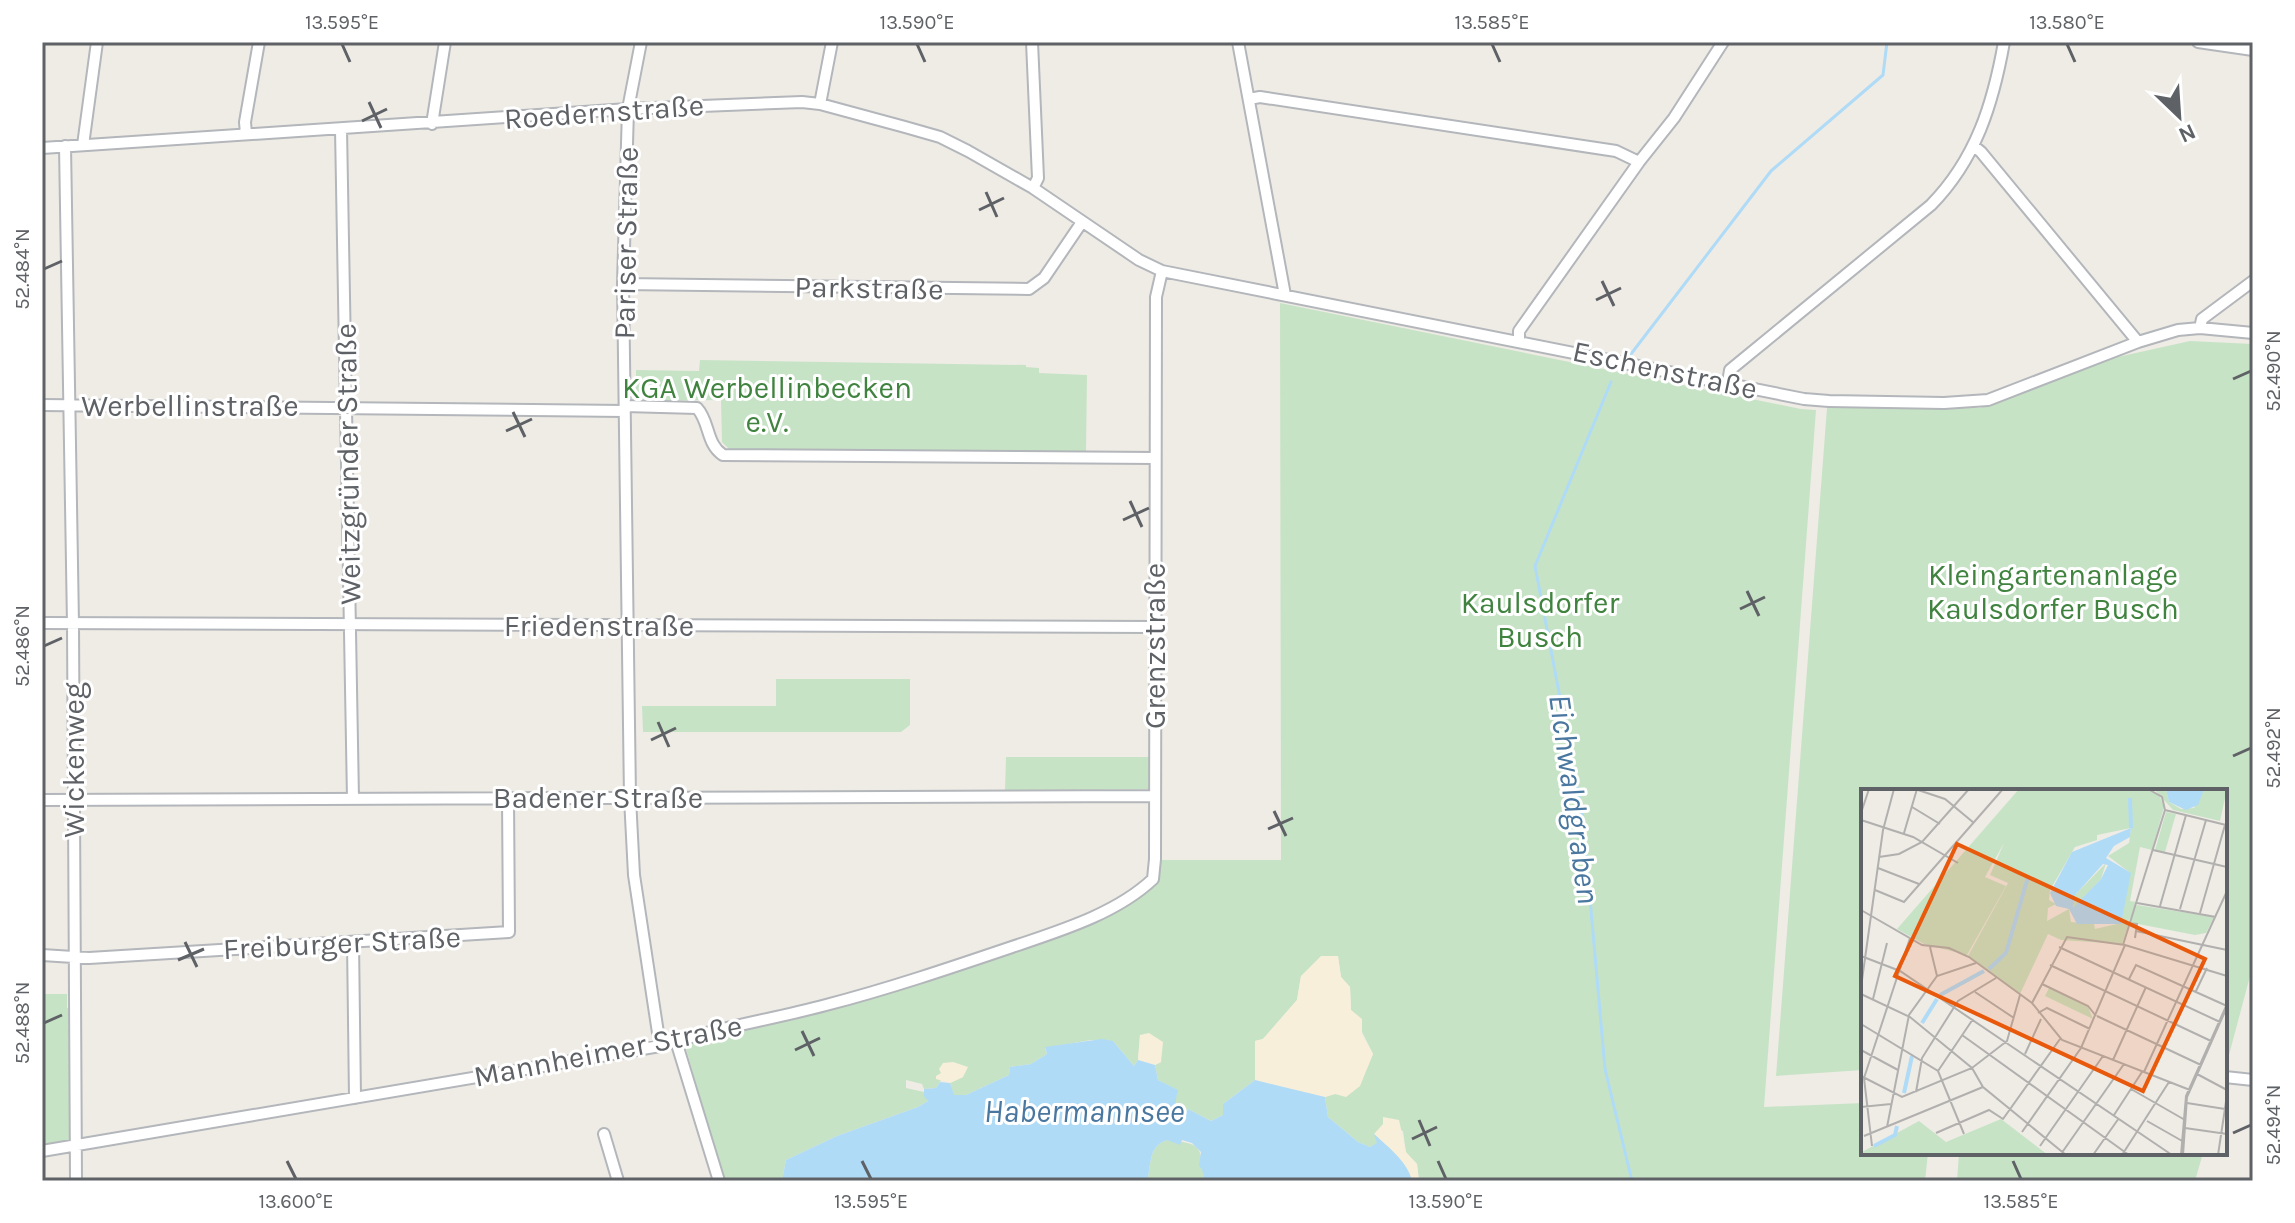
<svg xmlns="http://www.w3.org/2000/svg" width="2295" height="1223" font-family="Karla,sans-serif">
  <style>
    .green { fill: #c7e3c6 }
    .sand { fill: #f7efd9 }
    .water { fill: #afdbf7 }
    .lines { fill: none; stroke-linecap: round; stroke-linejoin: round }
    .stream { stroke: #afdbf7; stroke-width: 3 }
    .minor-casing { stroke: #b3b6ba; stroke-width: 14 }
    .minor { stroke: #fff; stroke-width: 10 }
    .ticks { fill: none; stroke: #5e6165; stroke-width: 3 }
    .labels { text-anchor: middle; dominant-baseline: central; stroke-width: 6; stroke-linejoin: round; paint-order: stroke }
    .street-label { font-size: 30px; fill: #5e6165; stroke: #fff }
    .park-label { font-size: 30px; fill: #3f833f; stroke: #fff }
    .water-label { font-size: 32px; font-style: italic; fill: #49779f; stroke: #fff }
    .inset-river { fill: none; stroke: #afdbf7; stroke-width: 4 }
    .inset-road { fill: none; stroke: #b1b0ae; stroke-width: 2 }
    .view { fill: #e8590c; fill-opacity: 0.15; stroke: #e8590c; stroke-width: 4 }
    .inset-edge { fill: none; stroke: #5e6165; stroke-width: 4 }
    .neatline { fill: none; stroke: #5e6165; stroke-width: 3 }
    .ticks-label { font-size: 20px; text-anchor: middle; fill: #5e6165 }
  </style>
  <rect width="100%" height="100%" fill="#efece6"/>
  <path class="green" d="M1280,303l521,106 15,1 -52,697 99,-4v50h65l-3,28h-506l-2,-17 -11,-11 -3,-22 -20,-7 -5,19 -8,4 -12,-5 -30,-25 -3,-20 34,-11 14,-32 -22,-44 -1,-23 -9,-10 -3,-20 -37,19 -4,24 -34,39 -8,2v39l-32,24v11l-12,6 -23,-12 -4,6c-10,-8 -9,-13 -7,-25l-19,-10 -3,-15 6,-3 -21,-27 -2,25 -4,6 -21,-25 -22,-1 -46,8 2,6 -16,10 -21,3 -1,8 -43,20h-13l-3,-12 13,-6 -22,-4v7l-5,8 -12,1 -2,-5 -16,-4v8l18,4 4,9 -10,6 -81,29 -51,24 -4,21h-58l-40,-139c50,-11 101,-19 149,-33 49,-14 303,-93 323,-125 4,-7 4,-16 4,-24h121z
    M2190,341l63,3v621l-28,105v-279h-362v279l-87,6 51,-668h153l124,-48z
    M700,360l326,5v2l13,1v5l48,2 -1,77 -357,-3 -7,-7 -1,-42 -77,1 -8,-7v-24l63,1z
    M776,679h134v46l-9,7h-258l-1,-26h134z
    M1006,757h145l-2,32 -144,1z
    M42,994h25v14h6l-2,130 -5,4 -24,3z
    M1167,1140c38,4 32,6 38,41h-58c5,-16 0,-34 20,-41z
    M1959,1153h244l-8,28h-238z"/>
  <path class="sand" d="M1321,956h17l3,21 9,10 1,23 11,9v15l11,20 -13,32 -14,11 -11,-3 -10,3 -70,-17v-39l8,-2 34,-39 4,-24z
    M1149,1033l14,9 -2,20 -6,3 -17,-5 2,-25z
    M953,1062l15,5 -5,10 -13,6 -14,-4v-3l5,-3 -2,-4 4,-6z
    M1383,1117l16,3 7,32 11,12 2,17h-7c-4,-19 -24,-34 -38,-47l9,-10z"/>
  <path class="water" d="M1102,1039l11,2 21,25 4,-6 17,5 3,15 20,10c-3,12 -4,17 6,25l4,-6 23,12 12,-6v-11l32,-24 70,17 3,20 30,25 12,5 7,-4 -3,-9c14,13 34,28 38,47h-207l-3,-12 -3,-3 2,-14 -9,-9 -10,-3 -2,5 -13,-5c-20,7 -15,25 -20,41h-365l4,-21 51,-24 81,-29 10,-6 -4,-5v-7l12,-1 4,-6 10,1 4,12h12l43,-20 1,-8 21,-3 16,-10 -2,-7z"/>
  <g class="lines">
    <path class="stream" d="M1631,354l140,-183 112,-96 4,-33
      M1611,382l-76,184 48,253 22,250 27,112"/>
    <g class="minor-casing">
      <path id="minor" d="M641,42l-13,67 -5,175 7,514 4,77 26,171
        M1032,42l6,136 -5,10
        M1238,42l47,253
        M2198,42l55,8
        M1249,99l11,-2 356,54 23,11
        M820,104l12,-62
        M432,124l13,-82
        M341,129l12,670
        M246,134l-1,-12 14,-80
        M83,145l14,-103
        M65,146l8,478 3,557
        M1975,147l6,5 157,190
        M42,148l586,-39 174,-7 18,2 85,23 35,10 28,14 65,37 106,72 23,11 642,128 25,2 115,2 44,-3 150,-58 40,-12 22,-2 53,5
        M623,284l406,5 15,-11 38,-56
        M2200,328l2,-9 51,-38
        M1519,341v-10l120,-169 35,-44 49,-76
        M1728,383l2,-13 201,-165c45,-46 62,-101 73,-163
        M42,405l583,6
        M625,406l72,2c13,14 9,36 26,47l432,3
        M42,623l1113,4
        M42,800l1112,-4
        M353,942l2,156
        M42,955l47,3 420,-26 -1,-134
        M676,1041l43,140
        M2225,1077l28,3
        M604,1134l14,47
        M42,1151l618,-105c55,-18 110,-26 166,-41 62,-16 124,-37 186,-58 47,-16 104,-33 141,-68l2,-20 1,-562 6,-26"/>
    </g>
    <use href="#minor" class="minor"/>
  </g>
  <path class="ticks" d="M342,44l8,18M917,44l8,18M1492,44l8,18M2067,44l8,18M369,102l12,26M362,121l25,-12M986,192l11,25M979,210l25,-12M44,269l18,-8M1602,281l12,25M1596,300l25,-12M2233,379l18,-8M513,412l12,25M506,431l26,-12M1130,501l12,26M1123,520l26,-12M1747,591l12,25M1740,609l25,-12M44,646l18,-8M658,722l11,25M651,740l25,-12M2233,756l18,-8M1274,811l12,25M1268,829l25,-11M185,942l12,25M178,960l26,-11M44,1023l18,-8M802,1031l12,25M795,1050l25,-12M1419,1120l11,26M2233,1133l18,-8M1412,1139l25,-12M287,1161l9,18M862,1161l9,18M1438,1161l8,18M2013,1161l8,18"/>
  <g class="labels">
    <g class="street-label">
      <text transform="translate(604 112) rotate(-4)">Roedernstraße</text>
      <text transform="translate(626 243) rotate(-89)">Pariser Straße</text>
      <text transform="translate(869 288) rotate(1)">Parkstraße</text>
      <text transform="translate(1665 370) rotate(12)">Eschenstraße</text>
      <text x="190" y="406">Werbellinstraße</text>
      <text transform="translate(348 464) rotate(-91)">Weitzgründer Straße</text>
      <text x="599" y="626">Friedenstraße</text>
      <text transform="translate(1155 646) rotate(-90)">Grenzstraße</text>
      <text transform="translate(74 760) rotate(-90)">Wickenweg</text>
      <text x="598" y="798">Badener Straße</text>
      <text transform="translate(342 943) rotate(-3)">Freiburger Straße</text>
      <text transform="translate(608 1051) rotate(-11)">Mannheimer Straße</text>
    </g>
    <g class="park-label">
      <text x="767" y="388">KGA Werbellinbecken<tspan x="767" dy="34">e.V.</tspan></text>
      <text x="2053" y="575">Kleingartenanlage<tspan x="2053" dy="34">Kaulsdorfer Busch</tspan></text>
      <text x="1540" y="603">Kaulsdorfer<tspan x="1540" dy="34">Busch</tspan></text>
    </g>
    <g class="water-label">
      <text transform="translate(1574 799) rotate(82)">Eichwaldgraben</text>
      <text x="1084" y="1111">Habermannsee</text>
    </g>
  </g>
  <g transform="translate(1861 789)">
    <rect width="366" height="366" fill="#efece6"/>
    <path d="M158,0h126l14,6 5,12 -12,43 -12,-3 -10,54 6,1 -14,42 -61,-4 -13,-6 -28,60 -52,-38 40,-73 -18,-8 14,-32 -19,34 21,9 -39,69 -43,-11 -27,-15zM270,39l-2,15 -21,13 21,16 -8,51 -26,6 -1,-5 -23,-2 -2,-13 -22,12 1,-13 8,-4 -7,-4 1,-10 25,-43 22,-7v-5zM305,0l3,13 12,7 13,-1 10,-19h23l-7,32 -47,-11 -18,-20zM305,23l10,2 -11,38 -10,-2zM245,74l-5,16 -28,30 3,-15zM276,116l77,12 -8,16 -11,2 -67,-13zM188,199l39,19 5,12 -48,-23zM140,330l47,36h-187v-9l1,6 57,-31 27,21z" fill="#c7e3c6" fill-rule="evenodd"/>
    <path d="M305,0h38l-6,16 -12,5 -17,-8zM270,39l-1,9 -16,9 -8,12 25,15 -10,51h-44l-8,-15 -13,-3 -6,-13 22,-41zM242,75l5,1 -7,14 -28,29 3,-14z" fill="#afdbf7" fill-rule="evenodd"/>
    <path class="inset-river" d="M269,9l1,30M128,180l17,-16 22,-76M79,206l44,-24M61,234l15,-24M43,304l8,-37M13,357l21,-11 2,-9"/>
    <path class="inset-road" d="M54,0l30,10 29,24M51,18l28,17M304,21l61,15M0,24l8,-24M0,31l52,17 45,26M43,44l13,-44M292,61l74,17M18,68l20,-3 23,-12 47,-53M17,79l41,16M14,101l29,12 99,-113M276,114l79,14M299,117l26,-91M319,120l26,-89M0,121l61,35 27,3 20,9 63,46 30,37 128,50M339,124l25,-88M265,134l11,1 -2,14M275,142l91,19M262,156l42,-135 -3,-13 -14,-8M69,158l7,29M198,158l161,75M0,167l39,15 272,184M189,176l161,76M268,190l7,-14 91,41M181,195l46,22 8,10M0,198l22,-157 11,-41M335,202l11,-23M114,203l39,26M0,205l49,23 62,51 11,19 83,68M12,210l14,-56M171,214l35,-66 58,8 102,31M177,224l9,-5 43,21M236,227l104,49M0,235l77,47 26,63M101,246l167,120M0,261l37,20M164,265l16,-35M252,271l33,-73M77,282l35,-52M283,283l83,-181M336,285l30,16M0,287l41,21 70,-29 35,-27 13,-46M270,300l54,31M55,303l6,-34 36,-57 38,-23M326,314l38,6M0,318l30,-3M253,326l28,-43M286,332l37,21M26,338l22,-112 28,-39 39,-13M324,339l42,6M161,343l59,-84 44,-103M75,344l53,-23 14,9 57,-80M3,347l119,-49M11,357l-8,-68 46,-140M179,357l63,-90M200,365l63,-90M232,366l26,-37M261,366l47,-73M320,366l5,-59 41,-92M322,366l4,-58 40,-90M357,366l9,-60"/>
    <path class="view" d="M96,55l248,115 -62,132 -248,-115z"/>
    <rect width="366" height="366" class="inset-edge"/>
  </g>
  <rect width="2295" height="1223" fill="none" stroke="#ffffff" stroke-width="88"/>
  <g transform="translate(2179 116) rotate(155)" stroke="#ffffff" stroke-width="6" paint-order="stroke">
  <path d="M0-6L14 30L0 20L-14 30Z" fill="#5e6165"/>
  <text y="-12" font-size="22" font-weight="bold" text-anchor="middle" fill="#5e6165">N</text>
  </g>
  <rect x="44" y="44" width="2207" height="1135" class="neatline"/>
  <g class="ticks-label">
    <text x="342" y="29">13.595°E</text>
    <text x="917" y="29">13.590°E</text>
    <text x="1492" y="29">13.585°E</text>
    <text x="2067" y="29">13.580°E</text>
    <text transform="translate(22 269) rotate(-90)" y="7">52.484°N</text>
    <text transform="translate(2273 371) rotate(-90)" y="7">52.490°N</text>
    <text transform="translate(22 646) rotate(-90)" y="7">52.486°N</text>
    <text transform="translate(2273 748) rotate(-90)" y="7">52.492°N</text>
    <text transform="translate(22 1023) rotate(-90)" y="7">52.488°N</text>
    <text transform="translate(2273 1125) rotate(-90)" y="7">52.494°N</text>
    <text x="296" y="1208">13.600°E</text>
    <text x="871" y="1208">13.595°E</text>
    <text x="1446" y="1208">13.590°E</text>
    <text x="2021" y="1208">13.585°E</text>
  </g>
</svg>
